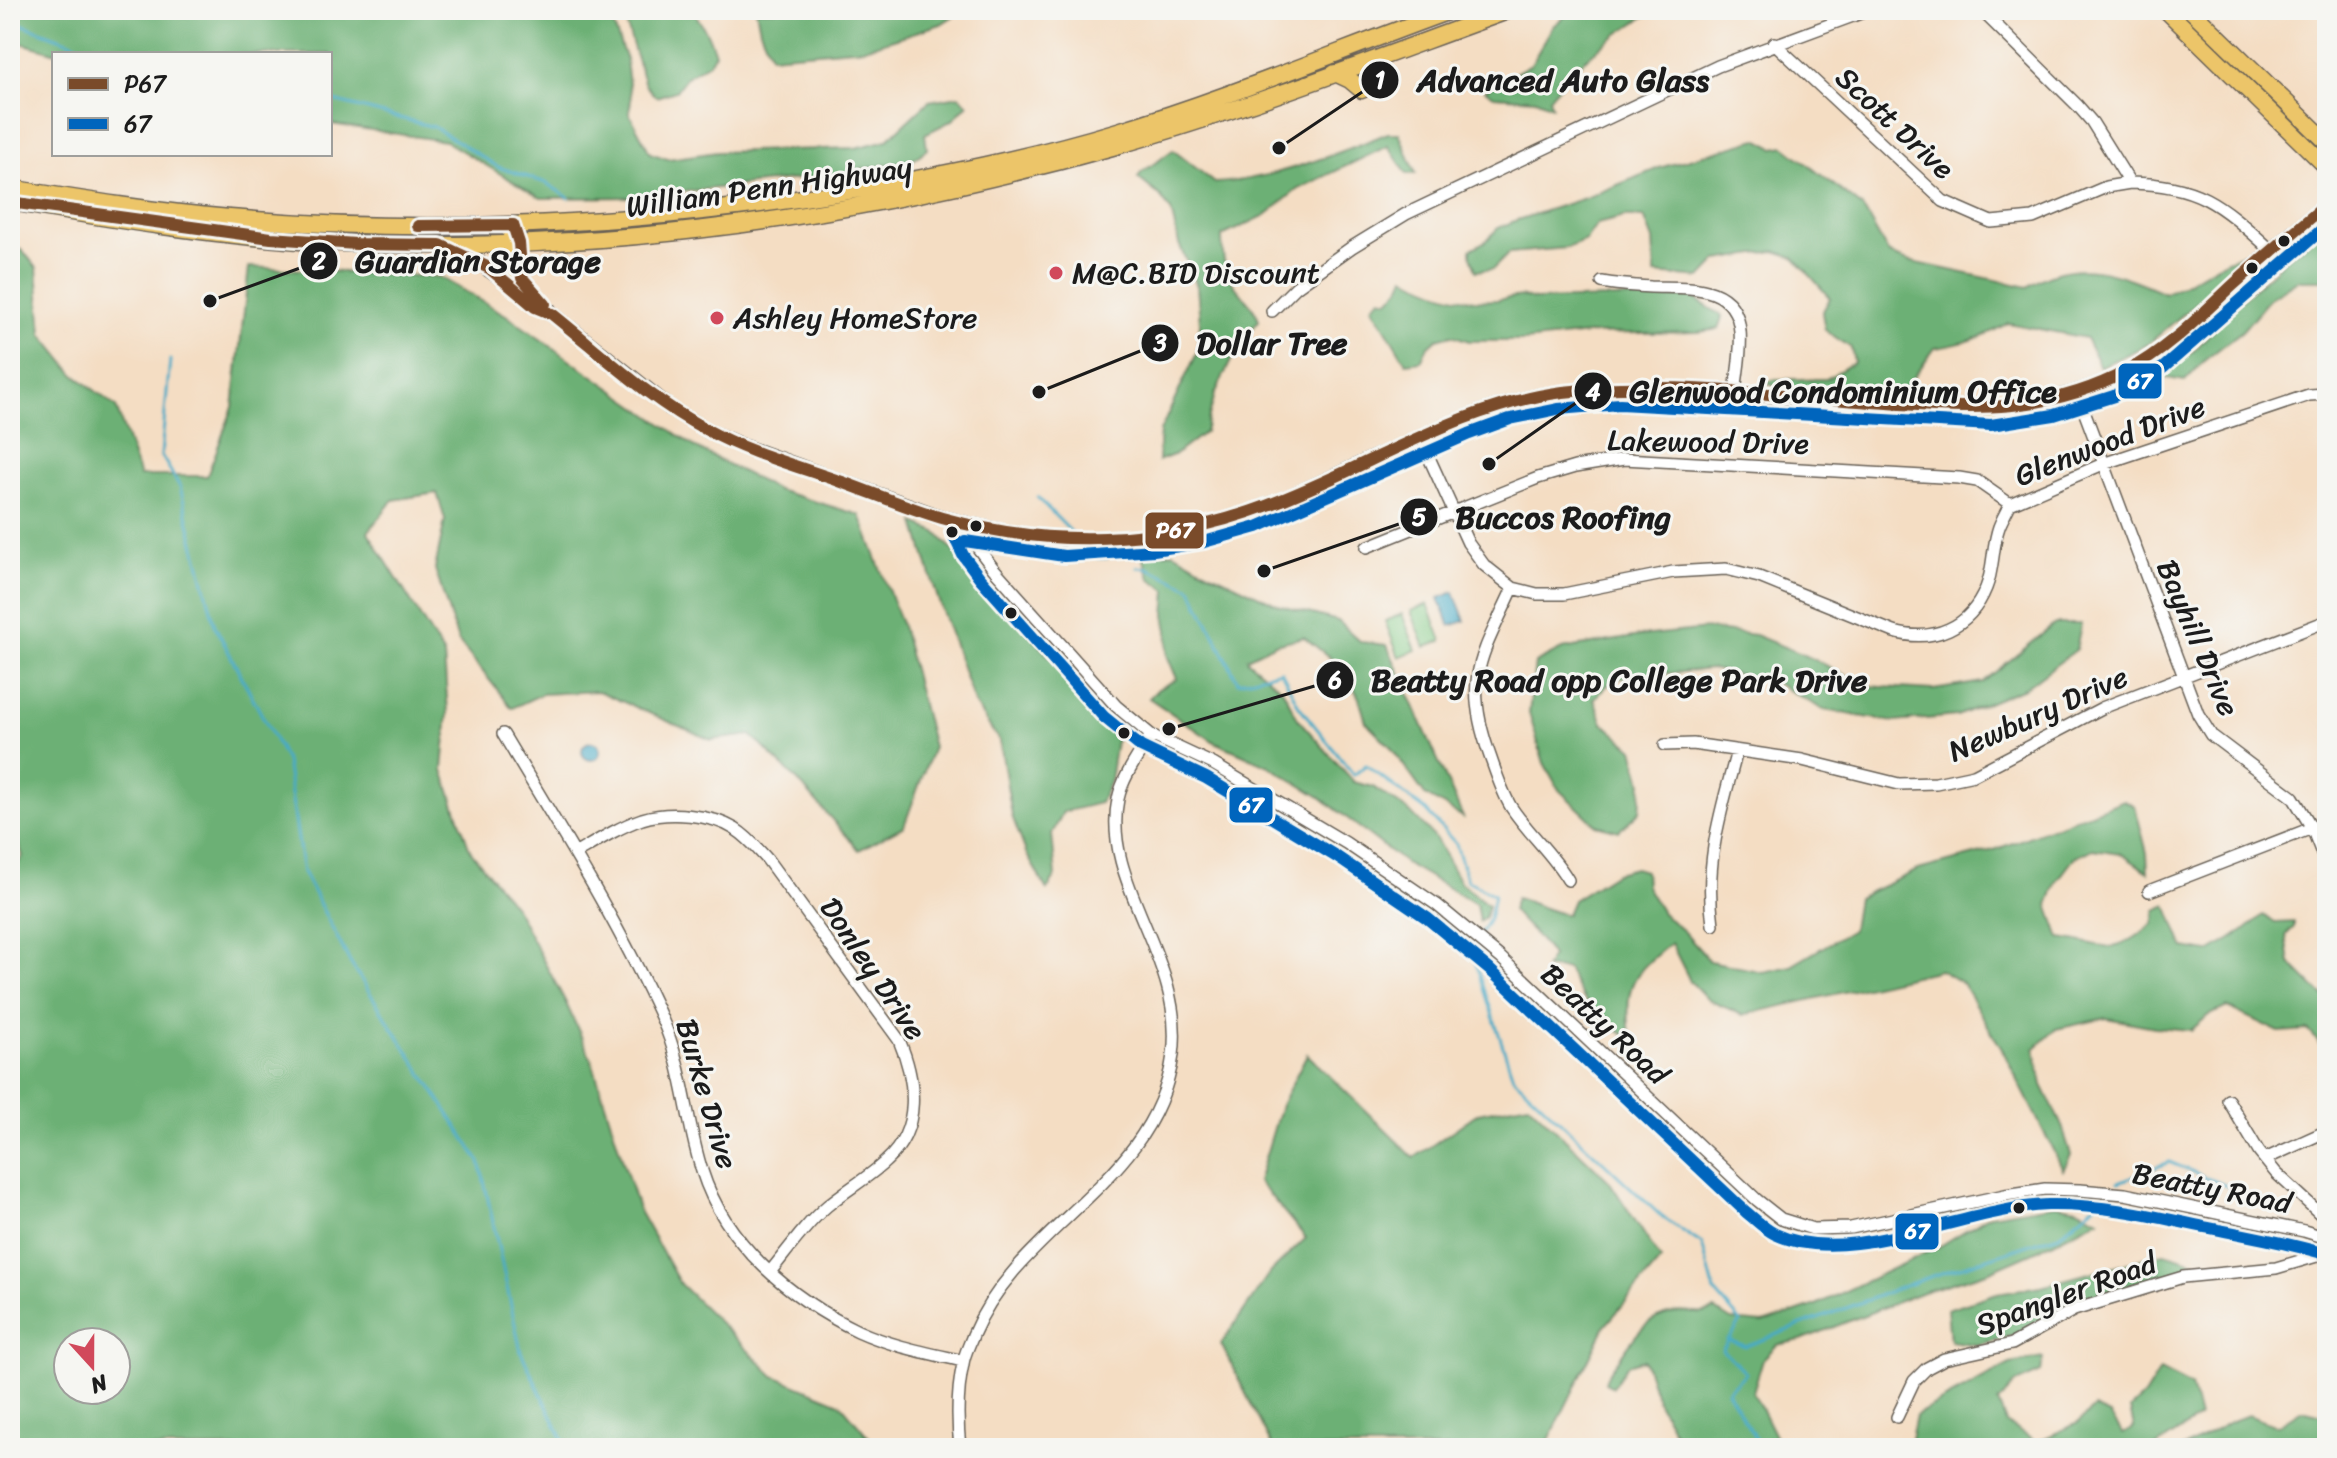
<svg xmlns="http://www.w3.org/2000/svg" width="2337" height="1458" font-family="Sriracha,sans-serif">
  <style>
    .green { fill: #85cc87; stroke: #507452; stroke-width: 2 }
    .forest { fill: #6cb074; stroke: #446648; stroke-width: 2; fill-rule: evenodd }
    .water { fill: #47aac6; stroke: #326371; stroke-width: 2 }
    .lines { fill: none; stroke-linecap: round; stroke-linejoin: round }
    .stream { stroke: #47aac6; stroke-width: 3 }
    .minor-casing { stroke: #686056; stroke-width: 14 }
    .major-casing { stroke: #686056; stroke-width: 17 }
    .highway-casing { stroke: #686056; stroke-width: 19 }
    .minor { stroke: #fff; stroke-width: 11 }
    .major { stroke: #ecc569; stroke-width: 14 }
    .highway { stroke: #ecc569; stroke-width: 16 }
    .bus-1-casing { stroke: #f6f6f2; stroke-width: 18 }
    .bus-2-casing { stroke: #f6f6f2; stroke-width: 18 }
    .bus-1 { stroke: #7a4b2a; stroke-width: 12 }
    .bus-2 { stroke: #0065bd; stroke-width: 12 }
    .bus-dot { fill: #1c1c1c; stroke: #f6f6f2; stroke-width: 3 }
    .poi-dot { fill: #d1495b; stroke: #f6f6f2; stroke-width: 3 }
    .labels { text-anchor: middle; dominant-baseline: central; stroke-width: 6; stroke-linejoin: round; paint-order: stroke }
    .street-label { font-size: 30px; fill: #1c1c1c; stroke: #f6f6f2 }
    .poi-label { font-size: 30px; fill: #1c1c1c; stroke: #f6f6f2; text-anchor: start }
    .leader { fill: none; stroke: #1c1c1c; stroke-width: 3 }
    .callout-dot { fill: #1c1c1c; stroke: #f6f6f2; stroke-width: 3 }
    .mark-label { font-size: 24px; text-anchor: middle; font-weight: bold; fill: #fff }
    .callout-label { font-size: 32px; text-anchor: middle; font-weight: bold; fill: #1c1c1c; stroke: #f6f6f2; stroke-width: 6; stroke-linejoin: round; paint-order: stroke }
    .line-badge { stroke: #f6f6f2; stroke-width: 3 }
    .badge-label { font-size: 22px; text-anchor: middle; font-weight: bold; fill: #fff }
  </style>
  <rect width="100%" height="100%" fill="#f6f6f2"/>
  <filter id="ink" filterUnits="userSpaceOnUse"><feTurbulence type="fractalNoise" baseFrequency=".0125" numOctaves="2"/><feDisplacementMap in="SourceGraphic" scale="16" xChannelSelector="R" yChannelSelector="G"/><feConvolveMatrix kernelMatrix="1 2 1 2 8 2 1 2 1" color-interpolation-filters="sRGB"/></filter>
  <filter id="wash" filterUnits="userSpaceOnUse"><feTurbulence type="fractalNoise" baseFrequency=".006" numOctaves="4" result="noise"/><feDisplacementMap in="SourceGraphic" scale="32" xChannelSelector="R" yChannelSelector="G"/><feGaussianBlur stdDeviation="1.8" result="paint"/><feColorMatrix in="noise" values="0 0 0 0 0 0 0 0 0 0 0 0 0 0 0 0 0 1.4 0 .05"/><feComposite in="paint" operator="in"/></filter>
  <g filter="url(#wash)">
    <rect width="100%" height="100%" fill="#f4ddc3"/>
    <path class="green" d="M1428,604l14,37 -17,6 -14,-36z
      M1402,614l14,36 -17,7 -14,-36z"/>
    <path class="forest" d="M10,10h601v8l15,42 5,40 -2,13 21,40 18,6 49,-7 138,-4 32,-8 42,-39 30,-5 9,8 -15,16 -28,14 2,15 -14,11 -88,16 -189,21 -95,1 -96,-57 -115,-17v-70h-270l-50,-14z
      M622,10h71l15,25 7,18 -6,10 -23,14 -10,14 -20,6 -11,-12z
      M756,10h207l-22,14 -76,24 -94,8 -11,-26z
      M1573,10h83c-44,26 -75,48 -107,88l3,8 -17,-7 -41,-3 -9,-6 46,-26 22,-38z
      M1388,133h11l17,41h-9l-19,-28 -90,43 -32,26 -44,21c0,14 2,34 10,46 9,14 21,21 27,38l-22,28 -22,46 -10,38 -29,22 -18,7 2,-30 37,-78 3,-30 -3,-37 -18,-42 -8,-33 -12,-16 -21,-17 3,-5 32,-23 42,33c53,-2 123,-29 173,-50z
      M1757,139l17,9 10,-2 78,61 27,47 19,7 120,26c46,-33 91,-14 137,6 28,-10 50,-32 80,-39l1,7 -99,84 -47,22 -14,-29 -78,-15c-25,15 -45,21 -73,25l-27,37 -12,8h-75l-39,-5 -18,-5 12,-4h50l28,-17 -3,-14 -26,-18 -3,-17 8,-15 -36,-41 -19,-6 -57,9 -17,18 -46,-4 -2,-34 -9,-23h-20l-27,7 -11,16 -19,8 -58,5 -16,16 -17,2 -5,-15v-7l15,-8 12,-13 19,-8 71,-23 71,-29z
      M2327,226v54h-29l-28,18 -28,33 -37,29 -20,21 -32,-5 39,-23 38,-42 55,-51z
      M10,247l12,3 15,18 5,66 32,40 42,33 24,69h67l26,-69 16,-140 191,10 66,38 192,134 79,41 83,25 42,111 31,121 -29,79 -45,24 -62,-70 -46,-45 -40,5 -113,-49 -56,3 -30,14 -54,-67 -23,-72 10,-49 -8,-27 -44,7 -25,32 76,123 4,58 -5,57 27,80 46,59 49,92 26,57 47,151 42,75 94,92 66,27 38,45h-868v-573l13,-19 -13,-35zM68,1342h48v48h-48z
      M1405,276c28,16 58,27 92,24 17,-2 20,-7 37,0l157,-4 31,20 -3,13 -21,3 -110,2 -64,7h-55l-17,-6 -15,4 -10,9 -6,13 -15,2 -34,-57 9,-8 8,2 11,-12z
      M915,523l21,9 79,85 102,117 -7,47 -10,22 -37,9 -11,22 4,42 -9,14 -20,-35 -15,-39 -12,-74 -25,-37 -37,-106z
      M1174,552l29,17 75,36 60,16 23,21 26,3 76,172 -38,-22 -36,-50 -23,-23 -7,-24 -16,-30 -39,-31 -29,7 -28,14 1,3 35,29 15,29 56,63 19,5 36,24 27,28 24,43 28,23 -3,12 -6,4 -3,-17 -71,-41 -85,-66 -51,-31 -56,-25 -64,-43 9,-9 19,-10 -10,-24 1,-24 -3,-16 2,-25 -17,-12 -8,-24z
      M2055,624h26l-5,26 -50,37 -69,29 -63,6 -70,-12 -52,-29 -61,-12 -97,10 -20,20 9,24 30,26 9,33 -2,29 -21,20 -23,-6 -37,-35 -15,-27 -15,-50 6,-50 27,-14 78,-13 67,-7 48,6 63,26 47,25 68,4 50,-8z
      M2124,800l11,6 12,47 1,19 -28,-19 -27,-4 -18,8 -18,24 -9,24 12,33c11,1 47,10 53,9 15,-3 29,-14 40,-23l3,-14 11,-5 17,43 25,4 35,-21 19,-16 12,8 19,-1v5l-8,8 4,28 37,37v51l-19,-21 -29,2 -52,-25 -19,9 -17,14 -36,-3 -49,-9 -50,11 -21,20 7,36 20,41 9,29 -8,15 -60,-119 -19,-32 -22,-36 -22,-13 -197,45 -35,-15 -18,-19 -19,-38c-41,33 -46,41 -41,94 -32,-14 -48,-37 -63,-68l-22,-1 7,-12c-11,-19 -27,-29 -40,-46l4,-12c13,3 42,17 51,16l6,-14 43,-27 19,-5 10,3 1,15 16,27 22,19 26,29 53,11 28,-6 61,-36 5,-32 61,-28 79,-21z
      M1307,1054l107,104 64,-45 50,-10 81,78 52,79 -56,66 -60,122h-272l-52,-104 49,-71 36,-35 -48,-57 23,-76z
      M2056,1204l21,4 22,11 -63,32 -46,20 -67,21 -122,48 -24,5 -14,14 -10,33 25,50 -5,6h-90l-25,-45 -14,-43 -17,5 -14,22 -8,-4c2,-12 10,-17 16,-27 15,-21 23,-37 51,-43 15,-3 28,4 43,-3l16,10 32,3 53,-18 124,-59 50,-31z
      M2164,1253l27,8 3,7 -141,45 -37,22 -39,10 -27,-4 -3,-32 50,-16 44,-7z
      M2043,1358l-2,14 -25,11 -18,19 8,21 30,19 42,-19 16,-15 16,7 13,19 11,-6 -4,-19 14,-13 16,-26 31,16 8,32 -45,30h-245l7,-33 94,-51z
      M2302,1410l25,6v32h-143l46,-26 18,-7 29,11z"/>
    <path class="water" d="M1454,592l11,29 -15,5 -11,-28z
      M582 751a9 9 0 1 1 18 0a9 9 0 1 1-18 0Z"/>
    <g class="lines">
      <path class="stream" d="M10,20l93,34
        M330,100l104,27 64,40 48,16 23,15
        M170,360l-9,95 19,32 35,139 71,135 17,111 48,92 129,198 41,190 46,96
        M1037,497l36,37
        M1084,544l14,14h9
        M1137,567l11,1 43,20 47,94 43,-11 18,35 55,69 12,-10 60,46 30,33 11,36 27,15 -5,24 -10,17
        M1475,942l-4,7 42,128 149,140 40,27 13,48 26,30 -19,28 24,23 -19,18 34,57
        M2119,1182l50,-20 94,39
        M1727,1340l19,6 180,-68 133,-43 38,-32"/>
    </g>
  </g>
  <g filter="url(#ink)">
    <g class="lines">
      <g class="minor-casing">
        <path id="minor" d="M1981,10l97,96 14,16 38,61c70,1 91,22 141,67
          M1774,43l169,158 48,21 42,-4 73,-31 24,-4
          M1602,282c16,3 32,4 49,5 36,1 85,-5 89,44 2,20 -3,42 -5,62
          M1272,311l24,-24 56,-40 54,-33 312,-148 151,-56
          M2077,392l121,322 13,21 82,62 19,31 15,38
          M1420,438l48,105 16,22 29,23 24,6h27l109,-22 53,-3 33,8 135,55c39,11 76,-4 92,-44 8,-19 6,-42 13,-61 3,-8 8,-16 11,-23l93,-40 206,-69 18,-1
          M967,525l10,22 16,21 123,138 35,29 62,29 133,79 91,62 64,53 256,242 24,19 32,10 38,-1 154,-33 40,-6 35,1 45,4 179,37 23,7
          M1367,547l171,-69 37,-11 49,-8 335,19 18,3 33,23
          M1513,588c-32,70 -51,91 -23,168 6,17 12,36 21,51 17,26 41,46 57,73
          M503,734c55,92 115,187 159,285 22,49 24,102 40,152 23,73 89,128 156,160 33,15 70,22 105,30
          M1665,745l28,-1 109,16 97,24 37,-1 38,-8 128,-67 225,-87
          M575,854c22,-13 44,-27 67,-35 27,-8 69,-5 93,10 13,8 22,19 32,30l132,181c17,40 23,89 -13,121 -18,17 -40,29 -59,45 -22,19 -39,44 -57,66
          M2149,891l163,-63
          M1713,925c-9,-63 8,-114 24,-174
          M2228,1100l31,52 17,21 51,47
          M2265,1159l62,-28
          M1897,1417l17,-36 13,-13 17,-9 68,-15 62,-34 109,-33 93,-9 51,-15
          M960,1448c-3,-28 -3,-57 3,-84 1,-10 7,-20 10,-29 46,-110 183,-153 200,-280 13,-95 -72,-171 -55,-256 5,-23 21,-44 33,-64"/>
      </g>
      <g class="major-casing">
        <path id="major" d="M513,225c-13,43 -4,72 39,89l118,94 38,23 39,17 193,69c105,30 205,30 309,-5 43,-14 85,-36 127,-55 58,-26 118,-56 182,-64 52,-7 104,-3 157,-1 92,5 185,13 277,17 52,-6 105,-18 150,-46 33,-21 60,-49 88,-75 32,-30 64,-57 97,-84
          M516,235l6,43 30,36
          M444,246l32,14 36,26"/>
      </g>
      <g class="highway-casing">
        <path id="highway" d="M2166,10l161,157
          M2191,10l136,132
          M1335,73l15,7 12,10
          M10,188c73,12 147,24 220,30 203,17 406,7 606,-25 95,-15 189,-34 282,-62 113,-34 223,-81 334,-121
          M10,202c101,17 204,34 306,40 271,15 540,-23 800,-96 134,-38 264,-89 394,-136"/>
      </g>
      <use href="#minor" class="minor"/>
      <use href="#major" class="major"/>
      <use href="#highway" class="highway"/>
      <g class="bus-1-casing">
        <path id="bus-1" d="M10,202l261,36 85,6 84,1 49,23 46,39 17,7c50,40 98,86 155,116 42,23 90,36 135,52 33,12 66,26 100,36 107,30 220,27 324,-12 99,-36 190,-100 297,-114 96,-12 211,4 309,10 92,6 169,15 255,-31 40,-21 72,-54 105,-85 31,-28 63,-55 95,-82
          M418,226l95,-1 6,18 3,35 23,26"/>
      </g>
      <g class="bus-2-casing">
        <path id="bus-2" d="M952,532l11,23 17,23 124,139 37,30 65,31 131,79 90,61 63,52 256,242c9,7 18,17 29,22 74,35 193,-27 273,-29 53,-1 105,11 156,22 40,8 80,15 118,26
          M965,541l99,15 90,-6 50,-8 53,-15 212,-93 41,-15 48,-10 62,-5 371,21 63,-10 60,-19 49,-28 164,-143"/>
      </g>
      <use href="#bus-1" class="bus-1"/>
      <use href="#bus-2" class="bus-2"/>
    </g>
  </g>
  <g class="bus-dot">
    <circle cx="2284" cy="241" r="7"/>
    <circle cx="2252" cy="268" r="7"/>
    <circle cx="976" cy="526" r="7"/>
    <circle cx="952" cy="532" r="7"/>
    <circle cx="1011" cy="613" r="7"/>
    <circle cx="1124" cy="733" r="7"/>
    <circle cx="2019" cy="1208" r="7"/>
  </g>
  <g class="poi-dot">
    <circle cx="1056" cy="273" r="8"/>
    <circle cx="717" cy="318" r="8"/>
  </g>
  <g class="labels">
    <g class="street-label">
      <text transform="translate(1895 123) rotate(43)">Scott Drive</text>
      <text transform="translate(769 187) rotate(-8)">William Penn Highway</text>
      <text transform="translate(2110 441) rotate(-21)">Glenwood Drive</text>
      <text transform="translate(1708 442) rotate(1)">Lakewood Drive</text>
      <text transform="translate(2198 638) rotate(67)">Bayhill Drive</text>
      <text transform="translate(2038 714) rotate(-24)">Newbury Drive</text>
      <text transform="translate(873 969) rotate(56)">Donley Drive</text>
      <text transform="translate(1605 1024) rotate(43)">Beatty Road</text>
      <text transform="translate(707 1094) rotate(74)">Burke Drive</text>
      <text transform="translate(2212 1188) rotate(11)">Beatty Road</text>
      <text transform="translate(2066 1294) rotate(-20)">Spangler Road</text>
    </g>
    <g class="poi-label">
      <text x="1072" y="273">M@C.BID Discount</text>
      <text x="733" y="318">Ashley HomeStore</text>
    </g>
  </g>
  <path class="leader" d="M1279 148L1380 80M210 301L319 261M1039 392L1160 343M1489 464L1593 391M1264 571L1419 517M1169 729L1335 680"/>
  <g class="callout-dot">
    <circle cx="1279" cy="148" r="8"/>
    <circle cx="210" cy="301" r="8"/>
    <circle cx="1039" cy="392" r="8"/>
    <circle cx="1489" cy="464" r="8"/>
    <circle cx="1264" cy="571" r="8"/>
    <circle cx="1169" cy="729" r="8"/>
    <circle cx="1380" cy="80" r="20"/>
    <circle cx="319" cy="261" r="20"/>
    <circle cx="1160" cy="343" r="20"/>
    <circle cx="1593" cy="391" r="20"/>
    <circle cx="1419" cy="517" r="20"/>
    <circle cx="1335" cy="680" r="20"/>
  </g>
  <g class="mark-label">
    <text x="1380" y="88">1</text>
    <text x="319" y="269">2</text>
    <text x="1160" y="351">3</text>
    <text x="1593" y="400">4</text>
    <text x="1419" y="525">5</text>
    <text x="1335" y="688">6</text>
  </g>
  <g class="callout-label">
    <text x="1563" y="91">Advanced Auto Glass</text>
    <text x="478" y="272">Guardian Storage</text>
    <text x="1272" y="354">Dollar Tree</text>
    <text x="1843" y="402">Glenwood Condominium Office</text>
    <text x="1563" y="528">Buccos Roofing</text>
    <text x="1619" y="691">Beatty Road opp College Park Drive</text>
  </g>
  <g class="line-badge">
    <rect x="2117" y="362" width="46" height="38" rx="8" fill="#0065bd"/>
    <rect x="1144" y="511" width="61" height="39" rx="8" fill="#7a4b2a"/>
    <rect x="1228" y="786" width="46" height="38" rx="8" fill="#0065bd"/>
    <rect x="1894" y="1212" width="46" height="39" rx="8" fill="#0065bd"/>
  </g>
  <g class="badge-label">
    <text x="2140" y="389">67</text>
    <text x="1175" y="538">P67</text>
    <text x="1251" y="813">67</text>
    <text x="1917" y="1239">67</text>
  </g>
  <rect width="2337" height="1458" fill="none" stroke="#f6f6f2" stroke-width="40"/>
  <rect x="52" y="52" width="280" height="104" fill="#f6f6f2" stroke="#9f9f9c" stroke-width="2"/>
  <rect x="68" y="78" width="40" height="12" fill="#7a4b2a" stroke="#9f9f9c" stroke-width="2"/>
  <text x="124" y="92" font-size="24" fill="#1c1c1c">P67</text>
  <rect x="68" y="118" width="40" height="12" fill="#0065bd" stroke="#9f9f9c" stroke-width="2"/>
  <text x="124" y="132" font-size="24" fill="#1c1c1c">67</text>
  <g transform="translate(92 1366) rotate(159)"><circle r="38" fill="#f6f6f2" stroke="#9f9f9c" stroke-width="2"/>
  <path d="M0-6L14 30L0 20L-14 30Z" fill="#d1495b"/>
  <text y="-12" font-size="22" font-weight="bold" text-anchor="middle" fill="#1c1c1c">N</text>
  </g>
</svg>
